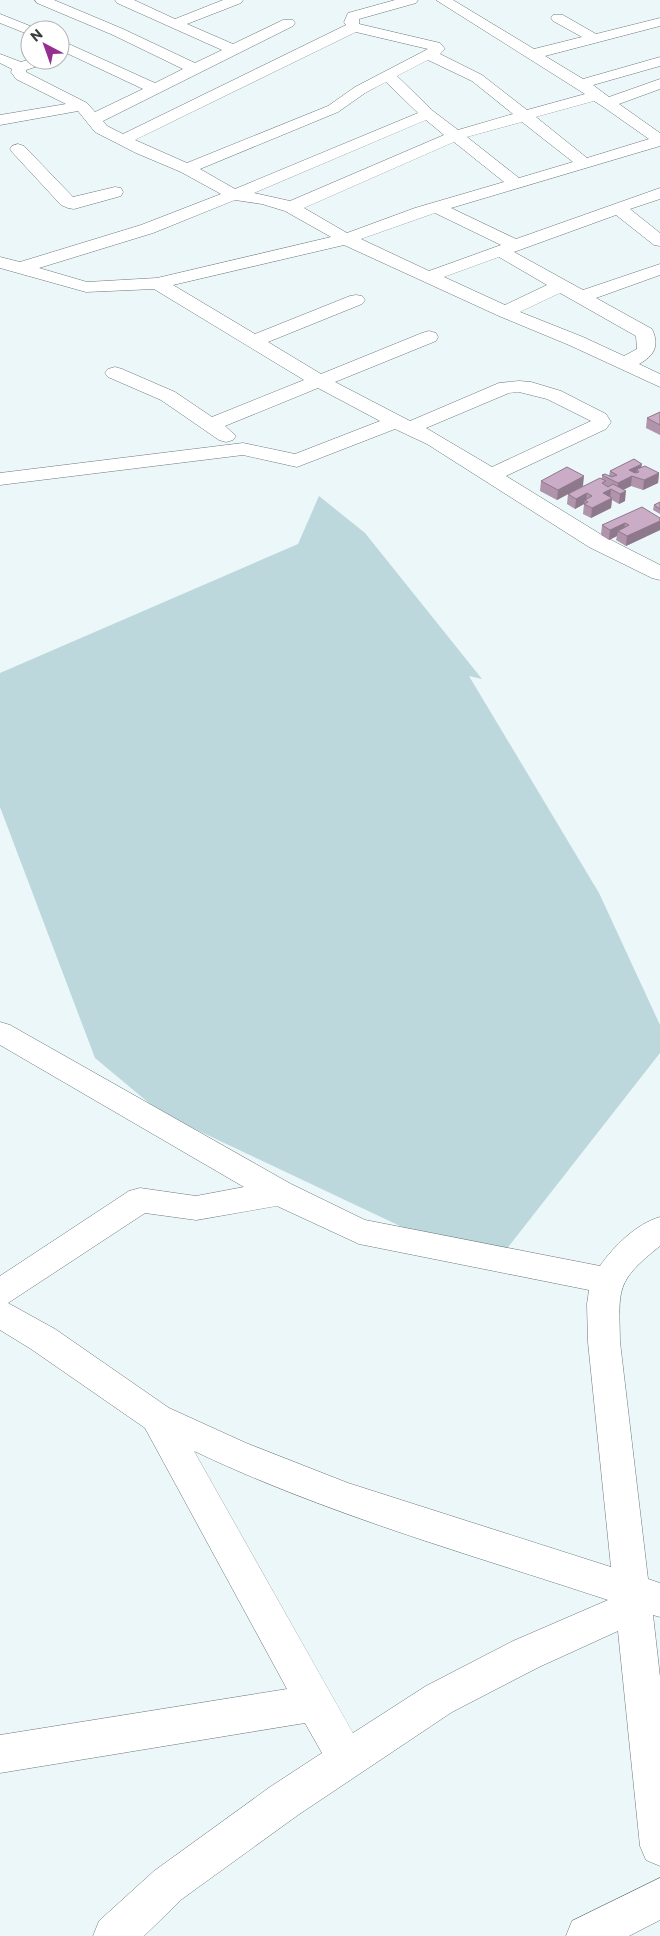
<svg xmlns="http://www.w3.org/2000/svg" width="660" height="1936" font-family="Commissioner,sans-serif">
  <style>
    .green { fill: #bcd8dd }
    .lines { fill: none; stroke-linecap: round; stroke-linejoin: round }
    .street-casing { stroke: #6e787a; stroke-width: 1 }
    .street { fill: #fff; fill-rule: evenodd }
    .wall { fill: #af94ab }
    .shaded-wall { fill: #8e788b }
    .building { fill: #cbacc7; stroke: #8e788b }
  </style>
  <rect width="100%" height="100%" fill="#ebf7f9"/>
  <path class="green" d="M319,496l46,37 117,146 -13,-3 130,217 61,132v28l-169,216 -330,-156 -66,-55 -95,-251v-134l298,-129z"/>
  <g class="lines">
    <g class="street-casing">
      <path id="street" d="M35,0h19l69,29 72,34 27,-13 -105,-47 -2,-3h19l41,19 48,-19h20l-2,3 -54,21 46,20 50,-24h10l2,3 -2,3 -190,95 4,5 16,8 223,-109 -2,-3 4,-9 47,-13h23l-2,3 -57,16v5l81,19 5,6 -5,5 42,21 45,35 58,-16 -149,-94h17l81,49 48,-12 -29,-16 -2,-3 2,-3h10l33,19 64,-16v8l-115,30 38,23 77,-22v9l-67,19 16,12 51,-18v10l-41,15 41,29v13l-209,62 65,31 144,-51v11l-30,10 30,24v13l-6,-1 -38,-30 -102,37 69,38 77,-26v11l-64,23 56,31c8,17 2,27 -13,35l21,10v13l-91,-42 -70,-29 -155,-71 -171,40 82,49 95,-38 6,-1 6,1 3,4 -3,4 -94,38 53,32 101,-41 7,-2 7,2 2,4 -2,4 -101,41 75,39 89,-38 20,-2 12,1 30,9 45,23 5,8 -5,7 -100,47 99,61 55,28v15l-8,-2 -63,-31 -162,-103 -32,-15 -98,38 -54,-12 -243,30v-12l243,-30 52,11 85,-33 -62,-33 -93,38 11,10 -3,4 -7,2 -7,-2 -58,-40 -53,-23 -3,-4 3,-4 7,-2 7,2 53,23 37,25 92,-37 -150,-91 -68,3 -86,-24v-11l20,5 121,-37 80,-31 -40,-22 -45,-19 -41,-21 -17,-21 -78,14v-10l66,-11 -50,-25 -5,-7 1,-3 -12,-6v-9l21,8 9,-3 19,1 -2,3 -21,7v2l61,31 8,9 48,-23 -83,-39v-10l95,43 28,-14 -70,-34 -76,-32zM356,32l72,17 -73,38 -27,19 -141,57 -52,-23zM428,60l44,21 41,33 -55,16 -25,-19 -36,-35zM386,82l32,31 -183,76 -35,-20 138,-57 27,-19zM594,101l8,5 47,33 -62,19 -51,-41zM426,120l18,15 -154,66 -36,-8zM522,122l51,40 -54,16 -52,-41zM454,142l50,40 -89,26 -68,25 -43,-25zM235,200l27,4 23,7 46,26 -174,41 -70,4 -48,-14 114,-35zM435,213l66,32 -72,26 -68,-32zM499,257l48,28 -42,20 -61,-28zM560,293l76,43 1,13 -13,7 -41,-19 -63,-25zM519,392l28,7 44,22 -99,46 -66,-39 83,-35z
        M0,14l35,14 1,2h-6v5l-30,-12z
        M18,144l6,2 49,51 42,-10 6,1 2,4 -2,4 -47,13 -6,-1 -7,-3 -49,-53 -2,-3 2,-3z
        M0,1022l10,3 281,159 74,36 235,46c14,-20 36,-42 60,-49v29c-45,36 -41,42 -40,96l28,237 12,4v34l-7,-2 7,62v189l-14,-6 -6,-14 -22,-215 -79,36 -87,45 -154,103 -116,84 -38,37h-51l6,-15 55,-50 116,-84 52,-34 -17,-30 -305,50v-38l287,-46 -142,-261 -114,-79 -31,-19v-54l129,-85 11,-3 56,8 48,-9 -244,-142zM277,1206l82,38 230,46 -2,14 1,38 23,225 -263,-84 -102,-40 -77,-35 -114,-79 -47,-26 137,-90 51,7zM194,1451c132,63 275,103 414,149l-95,41 -87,45 -73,47z
        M660,1878v42l-31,16h-63l6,-15z"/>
    </g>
    <use href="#street" class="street"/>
  </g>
  <path class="wall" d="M660,412v23l-14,-7 1,-10z
    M641,467l18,6 -1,10 -15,7 -12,-4 -8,4 2,11 -6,3 -7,-4 -1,8 -20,10 -8,-4 1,-10 -9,5 -8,-5 1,-10 34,-16v-3l7,1 1,-5z
    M541,481l42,5 -26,14 -17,-9z
    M660,502v12l-7,-4 1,-5z
    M660,518v12l-34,16 -10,-6 1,-4 -8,4 -8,-5 1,-10z"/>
  <path class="shaded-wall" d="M642,464l-2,10 -3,-5 -1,7h-4l-1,10 -14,7 1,-10 11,-13z
    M659,473l-1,10 -15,7 1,-10z
    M584,476l-1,10 -26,14 1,-10z
    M611,489l-1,10 -7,-6z
    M626,491l-1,10 -6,3 1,-10z
    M587,493l-1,8 -1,-1 -1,4 -9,5 1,-10z
    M612,498l-1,10 -20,10 1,-10z
    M660,521v9l-34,16 1,-10z
    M625,523l-1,9 -6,-1 -1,5 -8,4 1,-10z"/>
  <path class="building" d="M660,412v13l-13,-7z
    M634,459l8,5 -13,6 6,3 4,-1 -2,-3 8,-3 14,7 -15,7 -12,-4 -14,7 -16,-8 3,-1 7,3 5,-2 -7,-4z
    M567,467l17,9 -26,14 -17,-9z
    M600,478l6,3 -4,2 6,4 5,-3 13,7 -6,3 -9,-5 -8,4 9,5 -20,10 -8,-4 4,-2 -3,-2 7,-4 -5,-3 -11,6 -8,-5z
    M660,502v7l-6,-4z
    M642,507l18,11v3l-33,15 -9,-5 11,-6 -4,-2 -15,7 -8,-5z"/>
  <g transform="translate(45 45) rotate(319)"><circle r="24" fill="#ffffff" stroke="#b0b1b2"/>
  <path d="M0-4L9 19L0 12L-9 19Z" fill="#962d90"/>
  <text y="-8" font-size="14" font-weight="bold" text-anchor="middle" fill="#393d3e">N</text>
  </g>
</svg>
